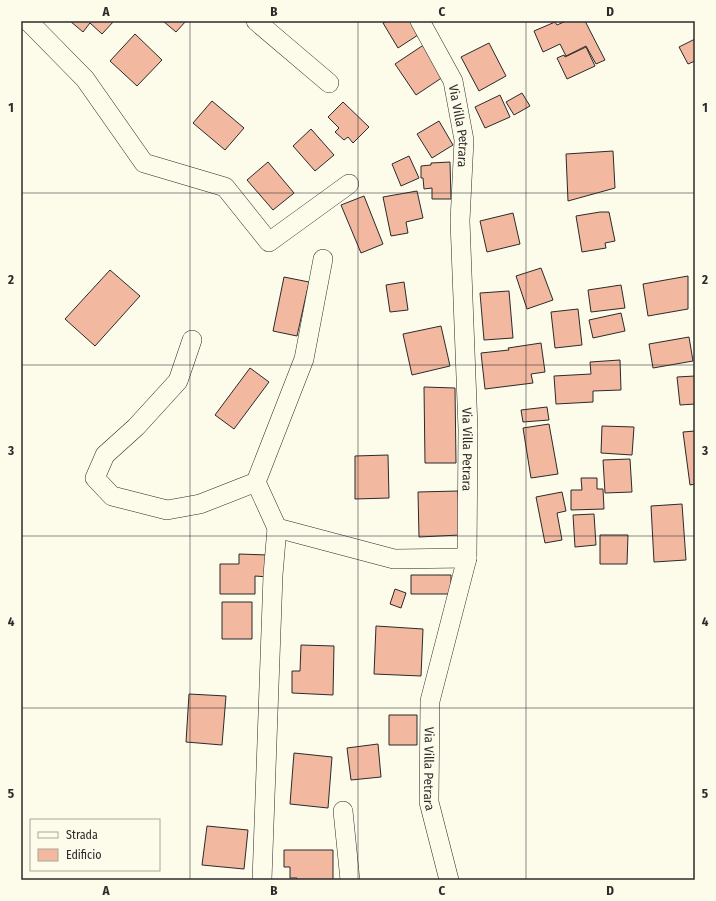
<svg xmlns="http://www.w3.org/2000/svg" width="716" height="901" font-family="'Fira Sans Condensed',sans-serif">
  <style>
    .building { fill: #f2b8a0; stroke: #2b2b2b }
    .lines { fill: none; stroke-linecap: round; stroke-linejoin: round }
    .minor-casing { stroke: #2b2b2b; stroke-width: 20 }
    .minor { stroke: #fdfbea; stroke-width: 19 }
    .grid { fill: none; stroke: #2b2b2b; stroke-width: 1; stroke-opacity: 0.55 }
    .labels { text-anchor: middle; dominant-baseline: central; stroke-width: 3; stroke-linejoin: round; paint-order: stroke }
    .street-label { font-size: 13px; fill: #2b2b2b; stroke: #fdfbea }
    .neatline { fill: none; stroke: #2b2b2b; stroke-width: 1.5 }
    .grid-label { font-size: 13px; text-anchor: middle; font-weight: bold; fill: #2b2b2b }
  </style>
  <rect width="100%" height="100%" fill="#fdfbea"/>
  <path class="building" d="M70,21h44l-12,13 -12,-11 -7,9z
    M163,21h23l-10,11z
    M387,21h26l8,12 -23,15 -15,-25z
    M566,21h19l20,39 -9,4 -10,-18 -20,10 -6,-12 -17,8 -9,-21 21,-9 2,3z
    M135,34l27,26 -25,26 -27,-25z
    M695,39v22l-7,3 -9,-17z
    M489,43l17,33 -27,15 -18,-34z
    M425,44l21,31 -30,20 -21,-31z
    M586,47l9,19 -28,13 -10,-21 7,-3 1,2z
    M522,93l8,13 -16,9 -8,-13z
    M500,95l10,22 -25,11 -10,-21z
    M212,101l32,27 -19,22 -32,-27z
    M343,102l26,25 -16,16 -5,-6 -4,3 -9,-8 4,-4 -11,-11z
    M439,121l14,24 -21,13 -15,-24z
    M311,129l23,26 -19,16 -22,-25z
    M613,151l2,37 -47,13 -2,-47z
    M409,156l10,22 -18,8 -9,-22z
    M268,162l26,31 -21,17 -26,-30z
    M450,162l1,37h-19v-11l-8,1 -1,-11h-2v-12l10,-1v-2z
    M417,191l6,27 -17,4 2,11 -17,3 -8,-39z
    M364,196l19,48 -22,9 -20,-48z
    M600,212h9l6,29 -10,2 1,5 -24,4 -6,-36z
    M513,213l7,31 -33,8 -7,-31z
    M541,268l12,32 -26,9 -11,-33z
    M110,270l30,26 -45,50 -30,-27z
    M688,276v33l-40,7 -5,-32z
    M284,277l25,5 -12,54 -24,-5z
    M404,282l4,28 -18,2 -4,-27z
    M621,285l4,23 -34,4 -3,-22z
    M509,291l4,47 -29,2 -4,-47z
    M578,309l4,36 -27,3 -4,-36z
    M621,313l4,18 -32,7 -4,-18z
    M441,326l9,40 -38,9 -9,-41z
    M689,337l4,24 -40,7 -4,-24z
    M541,343l4,29 -14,2 2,9 -48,6 -4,-36 28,-3 -1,-2z
    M620,360l1,30 -28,1v11l-37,2 -2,-28 37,-2 -1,-12z
    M250,368l19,14 -35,47 -19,-14z
    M695,376v28l-15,1 -3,-28z
    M424,387l31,1 1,75h-31z
    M547,407l2,13 -26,2 -2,-12z
    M549,424l9,50 -27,4 -8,-50z
    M602,426l32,1 -2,28 -31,-2z
    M695,431v53l-5,1 -7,-53z
    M388,455l1,43 -34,1v-43z
    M630,459l2,33 -27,1 -2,-33z
    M581,478h16v11h6l1,20 -33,1v-20h11z
    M458,491l2,44 -41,2 -1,-45z
    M562,492l4,19 -9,2 5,27 -17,3 -9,-46z
    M682,504l4,56 -32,2 -3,-56z
    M594,514l2,31 -21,2 -2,-32z
    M600,535h28l-1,29h-27z
    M239,554l29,1v22l-13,-1v18h-35v-30h19z
    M411,575h40v19h-40z
    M395,589l11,4 -5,15 -11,-4z
    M222,602h30v37h-30z
    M376,626l47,3 -2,47 -47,-2z
    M301,645l33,1 -1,49 -41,-2v-22h8z
    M189,694l37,2 -4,49 -36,-3z
    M389,715h28v30h-28z
    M378,744l3,33 -30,3 -4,-32z
    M294,753l38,4 -4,51 -38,-4z
    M207,826l41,4 -4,39 -42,-4z
    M284,850h49v30h-36v-2h-7v-11h-6z"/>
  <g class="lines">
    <g class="minor-casing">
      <g id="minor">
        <path d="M28,21l57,58 59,84 81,24 44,55 80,-58"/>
        <path d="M256,21l73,62"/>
        <path id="s1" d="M420,21l33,60 11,59 -4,81 8,208 -1,129 -37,143 -1,101 20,78"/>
        <path d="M323,259l-19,100 -48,123 21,46 117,31 73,-1"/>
        <path d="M192,340l-14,41 -42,46 -31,28 -10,23 17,18 55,14 33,-6 56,-22"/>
        <path d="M343,811l7,69"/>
        <path d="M262,880l11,-305 4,-47"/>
      </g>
    </g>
    <use href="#minor" class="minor"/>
  </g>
  <path class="grid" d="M190,21v859M358,21v859M526,21v859M21,193h674M21,365h674M21,536h674M21,708h674"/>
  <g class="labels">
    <g class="street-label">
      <text stroke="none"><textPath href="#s1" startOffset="114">Via Villa Petrara</textPath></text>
      <text stroke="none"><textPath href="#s1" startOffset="438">Via Villa Petrara</textPath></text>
      <text stroke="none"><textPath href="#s1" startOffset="762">Via Villa Petrara</textPath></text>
    </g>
  </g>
  <rect width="716" height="901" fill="none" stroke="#fdfbea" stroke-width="44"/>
  <rect x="30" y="819" width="130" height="52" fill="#fdfbea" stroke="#a9a89e"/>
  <rect x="38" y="832" width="20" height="6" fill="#fdfbea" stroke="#a9a89e"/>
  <text x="66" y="839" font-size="12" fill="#2b2b2b">Strada</text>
  <rect x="38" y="849" width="20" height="12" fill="#f2b8a0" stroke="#a9a89e"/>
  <text x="66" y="859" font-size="12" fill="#2b2b2b">Edificio</text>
  <rect x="22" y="22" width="672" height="857" class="neatline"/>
  <g class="grid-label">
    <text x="106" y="16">A</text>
    <text x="274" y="16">B</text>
    <text x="442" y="16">C</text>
    <text x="610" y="16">D</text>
    <text x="11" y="112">1</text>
    <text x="705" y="112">1</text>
    <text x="11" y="284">2</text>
    <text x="705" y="284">2</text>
    <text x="11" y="455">3</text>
    <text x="705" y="455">3</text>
    <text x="11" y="626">4</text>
    <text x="705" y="626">4</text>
    <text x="11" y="798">5</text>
    <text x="705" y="798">5</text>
    <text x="106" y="895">A</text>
    <text x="274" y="895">B</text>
    <text x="442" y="895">C</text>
    <text x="610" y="895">D</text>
  </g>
</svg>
